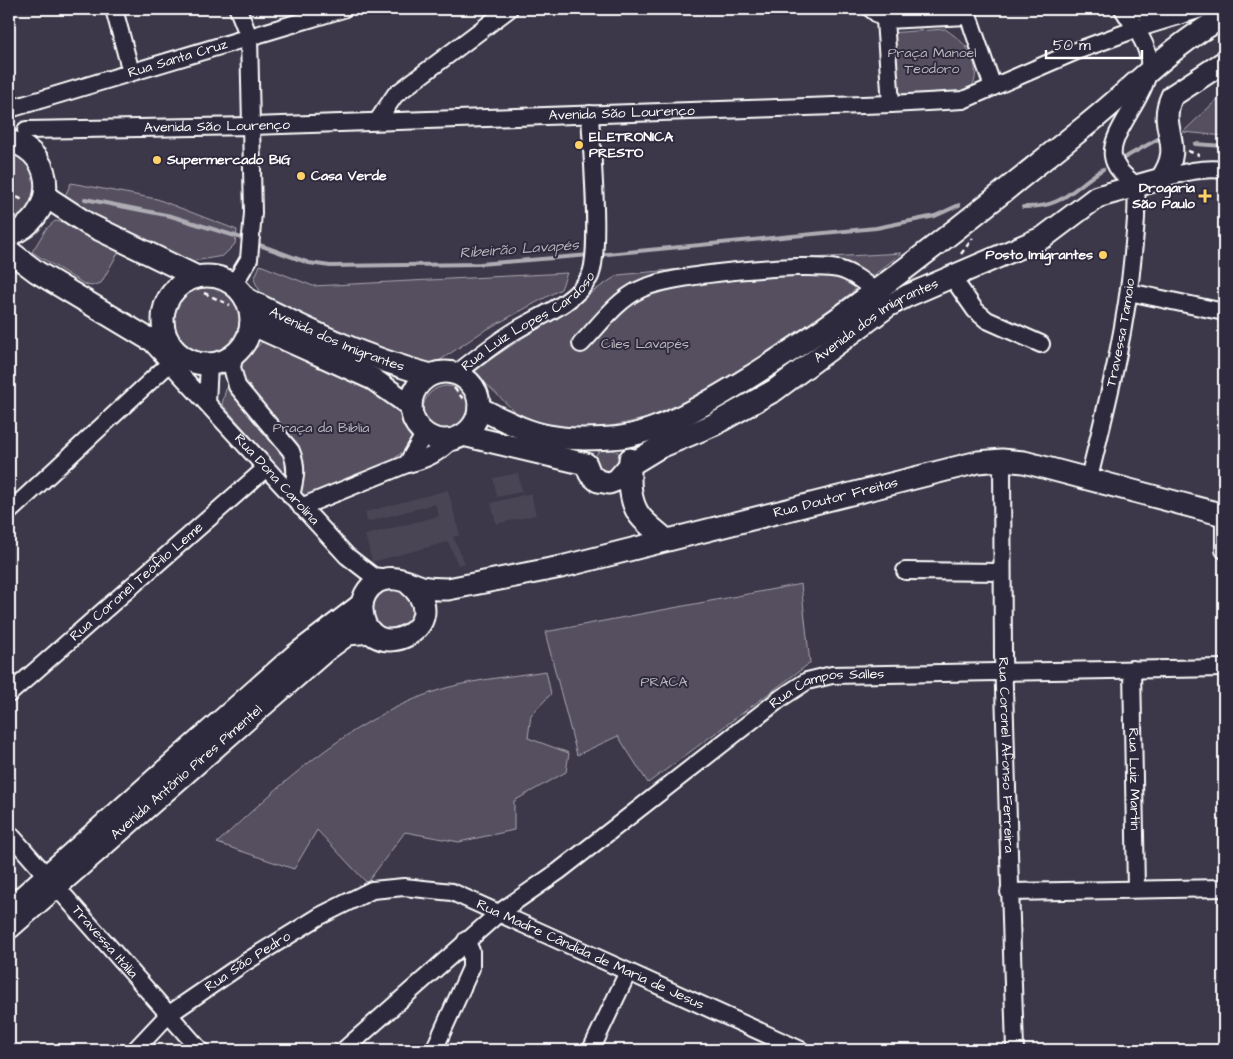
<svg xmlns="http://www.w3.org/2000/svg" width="1233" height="1059" font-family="'Architects Daughter',sans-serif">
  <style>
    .built { fill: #494455 }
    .green { fill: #555060; stroke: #aaa8b0 }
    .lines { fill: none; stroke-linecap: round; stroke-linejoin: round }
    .stream { stroke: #afadb4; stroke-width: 4 }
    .minor-casing { stroke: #fff; stroke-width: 20 }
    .major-casing { stroke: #fff; stroke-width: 25 }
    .path { stroke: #fff; stroke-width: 2.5; stroke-dasharray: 5 4; stroke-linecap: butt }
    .minor { stroke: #2f2a3d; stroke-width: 16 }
    .major { stroke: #2f2a3d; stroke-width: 21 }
    .poi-dot { fill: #ffd166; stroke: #2f2a3d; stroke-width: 2 }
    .labels { text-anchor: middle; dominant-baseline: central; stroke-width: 4; stroke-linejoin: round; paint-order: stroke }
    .park-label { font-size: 14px; fill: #bbb9bf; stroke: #2f2a3d }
    .street-label { font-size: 14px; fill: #fff; stroke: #2f2a3d }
    .poi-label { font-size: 14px; font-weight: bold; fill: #fff; stroke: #2f2a3d; text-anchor: start }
    .water-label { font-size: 15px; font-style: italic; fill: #b5b4ba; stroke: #2f2a3d }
  </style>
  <rect width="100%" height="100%" fill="#3c3749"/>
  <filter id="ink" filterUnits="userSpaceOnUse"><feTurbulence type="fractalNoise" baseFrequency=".02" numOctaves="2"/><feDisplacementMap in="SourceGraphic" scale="10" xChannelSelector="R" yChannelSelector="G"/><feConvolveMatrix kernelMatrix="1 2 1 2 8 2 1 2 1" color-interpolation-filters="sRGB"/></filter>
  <g filter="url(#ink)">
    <path class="built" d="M518,473l4,19 -25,5 -4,-19z
      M448,490l12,45 -7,2 12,26 -7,2 -10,-23 -76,20 -7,-27 74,-19 -4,-12 -68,18 -2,-10z
      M531,493l5,22 -40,9 -5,-21z"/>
    <path class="green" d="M945,29c15,10 26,19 30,38 1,8 1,19 -8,23 -14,6 -57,3 -74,4l-5,-61z
      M1224,93v43l-41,-4z
      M9,150c29,17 31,28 24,60l-24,17z
      M71,183l86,16 80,31 -2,14 -12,12 -35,6 -125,-62z
      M55,221l12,2 47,23 4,7 -17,30 -10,3 -7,-2 -52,-32 14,-23z
      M902,253l-158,124 -77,37 -78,17 -40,-3 -34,-16 -42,-41 145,-96 157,-15z
      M260,265l53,21 254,-13 -6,16 -79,43 -52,35 -45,-6 -119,-59 -12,-22z
      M170 320a37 37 0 1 1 74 0a37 37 0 1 1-74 0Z
      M276,340c34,18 118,51 133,87 2,5 2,10 3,15 -26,32 -72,41 -109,54l-81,-92 8,-30 32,-32z
      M423 410a24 24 0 1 1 48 0a24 24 0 1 1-48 0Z
      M608,448l10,4 5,9 -18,18 -12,-20 6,-8z
      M801,584l9,79 -162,120 -30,-47 -41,19 -32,-123z
      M399,587l13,9 3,23 -24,15 -18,-12 -1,-22 11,-11z
      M546,671l5,23 -20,21 -3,23 41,15 -3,19 -52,29v29l-55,12 -54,-10 -38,51 -50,-53 -23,39 -77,-26c65,-60 128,-119 213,-150 36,-13 78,-16 116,-22z"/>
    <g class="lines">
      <path class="stream" d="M1195,144l29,2
        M1124,158l34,-19
        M85,199l86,17 77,24
        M1023,207c41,1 48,-18 80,-38
        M254,243l55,20 21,3 150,-2 110,-9
        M597,255l279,-27 59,-12 24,-11"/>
      <g class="minor-casing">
        <g id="minor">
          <path d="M114,9l17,63"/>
          <path d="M871,9l14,11 6,84"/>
          <path d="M966,9l27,78"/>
          <path d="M1131,9l15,3 9,-3"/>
          <path d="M885,20l83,-4"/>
          <path id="s1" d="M13,108l330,-99"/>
          <path d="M378,120l17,-25 114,-86"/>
          <path id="s2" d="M26,130l226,-4 639,-22 72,-4 116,-50 57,-21 65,-20"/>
          <path d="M1161,179c21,-6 41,-12 63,-9"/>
          <path d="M952,277l23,33 12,10 54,24"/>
          <path d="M234,284l15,-25 4,-46 -4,-176 -11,-28"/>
          <path d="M1129,292l95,20"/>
          <path id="s3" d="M147,338l200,218 26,20 14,2"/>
          <path d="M581,344c17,-17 35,-43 58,-54 30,-16 164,-28 199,-21 14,3 27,14 38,23"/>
          <path d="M235,354l-3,13 5,19 54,65c7,17 4,28 0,45"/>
          <path id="s4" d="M456,374c20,-16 40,-32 62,-45 24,-14 56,-26 71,-51 13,-21 2,-134 1,-164"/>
          <path d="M207,403l2,-39"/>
          <path id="s5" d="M1002,460l1,196 12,394"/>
          <path d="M407,464l18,-31"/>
          <path id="s6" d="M1089,478c18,-74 37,-147 44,-224 2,-22 5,-45 3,-68 -9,-9 -21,-16 -23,-30 -4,-25 39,-64 36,-96 -2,-18 -17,-36 -26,-51"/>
          <path d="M301,507l106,-43c19,-4 32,-11 46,-25"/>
          <path d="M9,512l162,-150 26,1"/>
          <path d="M1224,523v27"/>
          <path d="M905,571l97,1"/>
          <path id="s7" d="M1132,669l4,220"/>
          <path id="s8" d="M9,694l256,-225"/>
          <path id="s9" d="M9,833l191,217"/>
          <path d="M1009,892l215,-4"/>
          <path id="s10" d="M135,1050l33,-35 76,-52 76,-47 52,-26 32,-3 48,5 349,158"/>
          <path id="s11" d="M344,1050l156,-138 59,-41 222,-173 26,-17 25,-6 392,-7"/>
          <path d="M434,1050l37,-82v-17l-5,-11"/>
          <path d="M591,1050l37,-78"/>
        </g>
      </g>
      <g class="major-casing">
        <g id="major">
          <path d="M9,141c51,13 47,78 0,94"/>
          <path d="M45,196l43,28 109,53"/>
          <path d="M9,251l28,21 110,66 21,2"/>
          <circle cx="207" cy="320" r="44"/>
          <path id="s12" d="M245,298c60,31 120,60 186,77"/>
          <path d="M251,324l122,55 38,27"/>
          <circle cx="445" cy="406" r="34"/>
          <path d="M479,408c23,11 46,24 70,28 21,4 42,3 62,2 44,-2 98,-36 134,-58 122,-75 231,-167 343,-256 45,-36 85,-80 136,-107"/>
          <path id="s13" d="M463,435l123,29 4,10 8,7 11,2 8,-3 13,-15 28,-17 55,-23 62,-35 113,-84 19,-10 137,-59 53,-40 64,-18c26,-36 -5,-49 11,-83l52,-34"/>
          <path d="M630,459c0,19 -2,41 10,57 7,9 18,16 26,24"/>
          <path id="s14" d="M407,582c55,45 -41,89 -45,28 -1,-11 5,-22 15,-28 15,-8 30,0 45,5 8,2 17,2 26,2l113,-22 417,-105 24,-2 22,2 200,53"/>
          <path d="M9,909l285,-253 68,-52"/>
          <path id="s15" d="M9,928l316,-277 23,-17 23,-2"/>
        </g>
      </g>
      <path class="path" d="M1188,151l11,4
        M9,193l16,8
        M961,254l12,-16
        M204,293l26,12
        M454,388l11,13"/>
      <use href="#minor" class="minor"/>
      <use href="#major" class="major"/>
    </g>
  </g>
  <g class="poi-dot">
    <circle cx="579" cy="145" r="5"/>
    <circle cx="157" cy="160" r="5"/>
    <circle cx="301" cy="176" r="5"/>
    <path d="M1202.5 188.5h5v5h5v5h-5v5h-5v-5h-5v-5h5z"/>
    <circle cx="1103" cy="255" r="5"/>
  </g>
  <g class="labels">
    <g class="park-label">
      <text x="932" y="53">Praça Manoel<tspan x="932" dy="16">Teodoro</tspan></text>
      <text x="645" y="344">Cíles Lavapés</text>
      <text x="321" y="428">Praça da Biblia</text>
      <text x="664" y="682">PRACA</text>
    </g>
    <g class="street-label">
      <text stroke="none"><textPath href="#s1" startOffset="172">Rua Santa Cruz</textPath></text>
      <text stroke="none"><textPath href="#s2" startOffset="596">Avenida São Lourenço</textPath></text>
      <text stroke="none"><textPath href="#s2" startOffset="191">Avenida São Lourenço</textPath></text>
      <text stroke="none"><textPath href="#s4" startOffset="90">Rua Luiz Lopes Cardoso</textPath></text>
      <text stroke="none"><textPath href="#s13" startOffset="474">Avenida dos Imigrantes</textPath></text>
      <text stroke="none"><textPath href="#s6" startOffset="149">Travessa Tamoio</textPath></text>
      <text stroke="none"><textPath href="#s12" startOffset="101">Avenida dos Imigrantes</textPath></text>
      <text stroke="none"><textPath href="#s3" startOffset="192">Rua Dona Carolina</textPath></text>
      <text stroke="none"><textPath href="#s14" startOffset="634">Rua Doutor Freitas</textPath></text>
      <text stroke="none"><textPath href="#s8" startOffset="170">Rua Coronel Teófilo Leme</textPath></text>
      <text stroke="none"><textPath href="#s11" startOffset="610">Rua Campos Salles</textPath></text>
      <text stroke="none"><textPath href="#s5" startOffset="295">Rua Coronel Afonso Ferreira</textPath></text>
      <text stroke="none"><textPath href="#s15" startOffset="236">Avenida Antônio Pires Pimentel</textPath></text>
      <text stroke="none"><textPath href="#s7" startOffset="110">Rua Luiz Martin</textPath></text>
      <text stroke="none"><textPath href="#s9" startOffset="145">Travessa Itália</textPath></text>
      <text stroke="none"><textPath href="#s10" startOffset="520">Rua Madre Cândida de Maria de Jesus</textPath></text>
      <text stroke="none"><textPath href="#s10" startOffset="144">Rua São Pedro</textPath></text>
    </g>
    <g class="poi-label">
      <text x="589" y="137">ELETRONICA<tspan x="589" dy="16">PRESTO</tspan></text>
      <text x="167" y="160">Supermercado BIG</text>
      <text x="311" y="176">Casa Verde</text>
      <text x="1195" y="188" text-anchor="end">Drogaria<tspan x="1195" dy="16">São Paulo</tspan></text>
      <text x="1093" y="255" text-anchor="end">Posto Imigrantes</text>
    </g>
    <g class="water-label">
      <text transform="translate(519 249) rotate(-4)">Ribeirão Lavapés</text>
    </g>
  </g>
  <rect width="1233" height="1059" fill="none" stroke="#2f2a3d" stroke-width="30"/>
  <rect x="15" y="15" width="1203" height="1029" fill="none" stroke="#fff" stroke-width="2" filter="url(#ink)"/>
  <path d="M1046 50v8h96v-8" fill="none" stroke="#ffffff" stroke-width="2.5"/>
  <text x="1053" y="50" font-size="15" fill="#ffffff" stroke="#2f2a3d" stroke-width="4" paint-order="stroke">50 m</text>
</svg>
